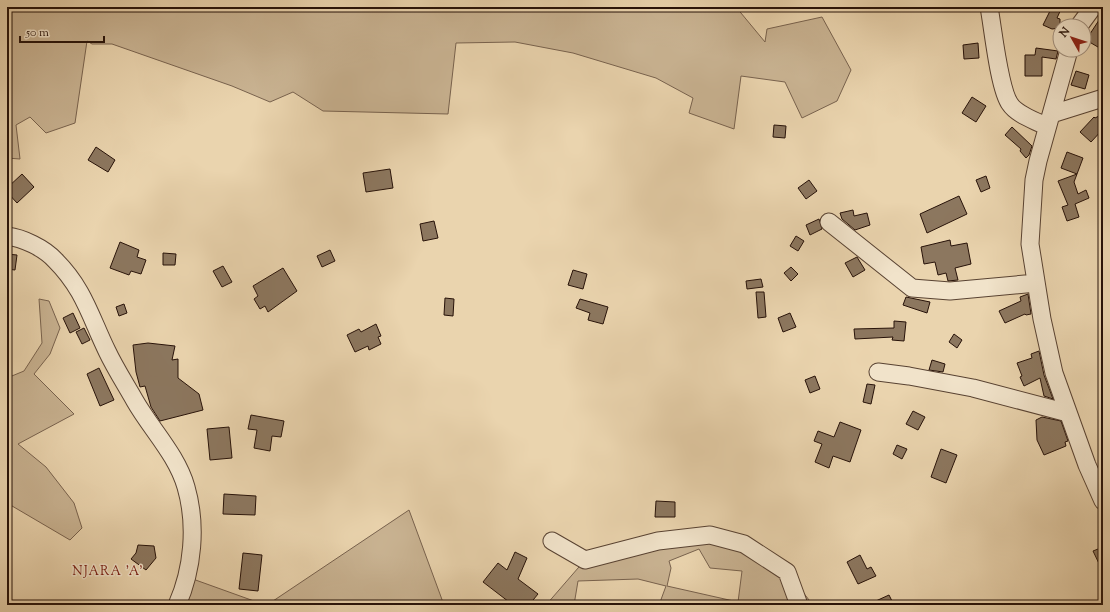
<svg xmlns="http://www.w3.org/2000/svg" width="1110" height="612" font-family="'Sorts Mill Goudy',serif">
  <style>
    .green { fill: #c9b392; stroke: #78624e; fill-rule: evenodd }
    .building { fill: #8c775f; stroke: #271209 }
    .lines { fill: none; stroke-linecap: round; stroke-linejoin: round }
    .minor-casing { stroke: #584232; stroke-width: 19 }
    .minor { stroke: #f1e3ca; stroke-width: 17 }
    .labels { text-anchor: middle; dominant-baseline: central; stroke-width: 3; stroke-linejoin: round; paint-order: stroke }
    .neighbourhood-label { font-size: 13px; letter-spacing: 1px; fill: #7a1f14; stroke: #f1e3ca }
  </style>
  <rect width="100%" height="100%" fill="#ead4ae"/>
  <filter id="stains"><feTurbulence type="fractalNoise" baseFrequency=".005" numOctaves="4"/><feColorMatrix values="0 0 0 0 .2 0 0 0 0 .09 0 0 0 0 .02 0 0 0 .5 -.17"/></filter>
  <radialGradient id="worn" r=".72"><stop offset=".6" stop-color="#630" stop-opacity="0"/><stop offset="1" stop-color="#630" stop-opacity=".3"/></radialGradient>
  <path class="green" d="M7,7h729l29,35 2,-13 55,-12 29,53 -14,31 -35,17 -17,-36 -44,-6 -7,53 -45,-16 4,-15 -37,-20 -83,-25 -58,-11 -59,1 -8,71 -125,-3 -30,-19 -23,10 -38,-16 -120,-42h-20l-5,-3 -12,82 -29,10 -16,-16 -14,8 4,34 -13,-1z
    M39,299l10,2 11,27 -10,26 -16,20 40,40 -56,30 28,23 28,36 8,25 -12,12 -63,-37v-125l17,-7 18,-28z
    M409,510l35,95h-177z
    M710,535l77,37 26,33h-154l7,-19 -28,-7 -60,2 -4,24h-28l39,-45zM699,549l11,19 32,3 -4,31 -71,-16 4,-18 -2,-7z
    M190,578l64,23 1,4h-74z"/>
  <path class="building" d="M1052,7h10l-5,11 3,1v9l-8,1 -9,-4z
    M1103,14v36l-17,-10z
    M978,43l1,15 -15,1 -1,-14z
    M1036,48l22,3 -2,8 -14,-2v19h-17v-21h10z
    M1076,71l13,4 -4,14 -14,-4z
    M972,97l14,9 -10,16 -14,-9z
    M1103,114v15l-12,13 -11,-10 14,-15 1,1z
    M774,125l12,1 -1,12 -12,-1z
    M1012,127l20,19 -3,9 -3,3 -6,-7 1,-2 -16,-14z
    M96,147l19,13 -7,12 -20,-12z
    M1067,152l16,6 -6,16 -16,-6z
    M390,169l3,19 -27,4 -3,-19z
    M22,174l12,13 -17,16 -10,-11v-4z
    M1077,174l-3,8 4,12 8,-4 3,8 -14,6 4,13 -12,4 -5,-14 6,-2 -10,-24z
    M986,176l4,12 -9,4 -5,-12z
    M809,180l8,11 -11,8 -8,-11z
    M959,196l8,18 -40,19 -7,-19z
    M853,210l1,6 13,-3 3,12 -15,5 -13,-11 -2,-6z
    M819,219l3,10 -12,6 -4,-10z
    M434,221l4,17 -15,3 -3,-17z
    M796,236l8,5 -6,10 -8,-5z
    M950,240l1,6 16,-3 4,21 -16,4 3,12 -10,1 -2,-8 -8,2 -3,-13 -11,2 -3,-17z
    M120,242l19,8 -2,7 9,3 -5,14 -10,-3 -2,4 -19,-7z
    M330,250l5,11 -13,6 -5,-11z
    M163,253l13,1 -1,11h-12z
    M7,254l10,1 -2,15 -8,-1z
    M857,257l8,13 -12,7 -8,-14z
    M223,266l9,16 -10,5 -9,-16z
    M791,267l7,7 -7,7 -7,-8z
    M283,268l14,23 -29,21 -3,-6 -5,3 -6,-10 4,-3 -5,-10z
    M573,270l14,4 -4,15 -15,-4z
    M761,279l2,8 -16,2 -1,-8z
    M756,292h8l2,25 -8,1z
    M1028,294l3,20 -5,1 -1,-1 -20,9 -6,-12 22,-10 -1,-4z
    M906,297l24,5 -3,11 -24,-8z
    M445,298l9,1 -1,17 -9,-1z
    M580,299l28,8 -5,17 -15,-4 2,-7 -14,-5z
    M124,304l3,9 -8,3 -3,-9z
    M73,313l7,15 -10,5 -7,-15z
    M790,313l6,14 -13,5 -5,-14z
    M894,321l12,1 -2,19 -12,-1 1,-3 -38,2 -1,-10 40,-1z
    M376,324l5,12 -3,1 3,7 -12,6 -1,-4 -13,6 -8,-17 12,-6 2,3z
    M84,328l6,12 -8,4 -6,-12z
    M954,334l8,6 -5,8 -8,-6z
    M148,343l27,3 -3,14 6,-1v19l21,16 4,16 -43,11 -9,-14 -6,-21 -5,1 -4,-15 -3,-27z
    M1039,351l5,24 9,24 -9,-3 -4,-18 -16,8 -4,-9 2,-1 -5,-13 15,-5 -1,-4z
    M932,360l13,4 -2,8 -14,-2z
    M99,368l15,32 -14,6 -13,-32z
    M815,376l5,13 -10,4 -5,-13z
    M867,384l8,1 -4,19 -8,-2z
    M913,411l12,6 -7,13 -12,-6z
    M251,415l33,6 -3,16 -9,-1 -2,15 -16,-3 3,-18 -9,-1z
    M1042,417l19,4 7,20 -3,1 1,4 -22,9 -7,-15 -1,-20z
    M840,422l21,8 -11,32 -17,-6 -4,12 -14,-6 7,-18 -8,-3 4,-10 16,6z
    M229,427l3,31 -22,2 -3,-31z
    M897,445l10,4 -5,10 -9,-5z
    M941,449l16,6 -11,28 -15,-6z
    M224,494l32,2 -1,19 -32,-1z
    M656,501l19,1v15h-20z
    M138,545l16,1 2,12 -10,12 -15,-11 5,-6z
    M1103,547v25l-10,-21z
    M515,552l12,6 -9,21 20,15 -9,11h-16l-30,-23 15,-19 9,7z
    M243,553l19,2 -4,36 -19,-2z
    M860,555l7,14 4,-2 5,9 -18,8 -11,-22z
    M889,595l5,10h-27z"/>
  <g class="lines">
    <g class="minor-casing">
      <path id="minor" d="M989,7c4,21 10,82 21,97 7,11 27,17 37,23
        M1079,26l14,-19
        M1069,50l-31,111 -4,19 -4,64 12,75 12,54 33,92 16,36
        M1052,114l51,-16
        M829,222l83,66 38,3 86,-8
        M7,236c16,2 37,12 48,24 29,29 35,56 52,91 8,17 19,34 28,50 16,28 42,54 51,86 11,38 7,82 -9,118
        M878,372l31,4 64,12 95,25
        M552,541l33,19 73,-19 52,-6 34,9 43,28 12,33"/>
    </g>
    <use href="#minor" class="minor"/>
  </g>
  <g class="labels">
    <g class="neighbourhood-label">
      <text x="108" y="572">NJARA 'A'</text>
    </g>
  </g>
  <rect width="1110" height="612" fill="none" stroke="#ead4ae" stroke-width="24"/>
  <rect x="8" y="8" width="1094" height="596" fill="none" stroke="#271209" stroke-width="2"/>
  <rect x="12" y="12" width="1086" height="588" fill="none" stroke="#271209"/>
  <g transform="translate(1072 38) rotate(309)"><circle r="19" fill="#f1e3ca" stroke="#a08f7d"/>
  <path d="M0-3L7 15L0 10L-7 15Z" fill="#8f2418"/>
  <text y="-6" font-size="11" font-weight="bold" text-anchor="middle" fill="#271209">N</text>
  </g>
  <path d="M20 36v6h84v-6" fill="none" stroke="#271209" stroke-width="2"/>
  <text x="26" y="36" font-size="12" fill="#271209" stroke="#f1e3ca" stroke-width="3" paint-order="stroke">50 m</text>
  <rect width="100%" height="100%" filter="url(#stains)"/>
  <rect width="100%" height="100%" fill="url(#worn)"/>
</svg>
